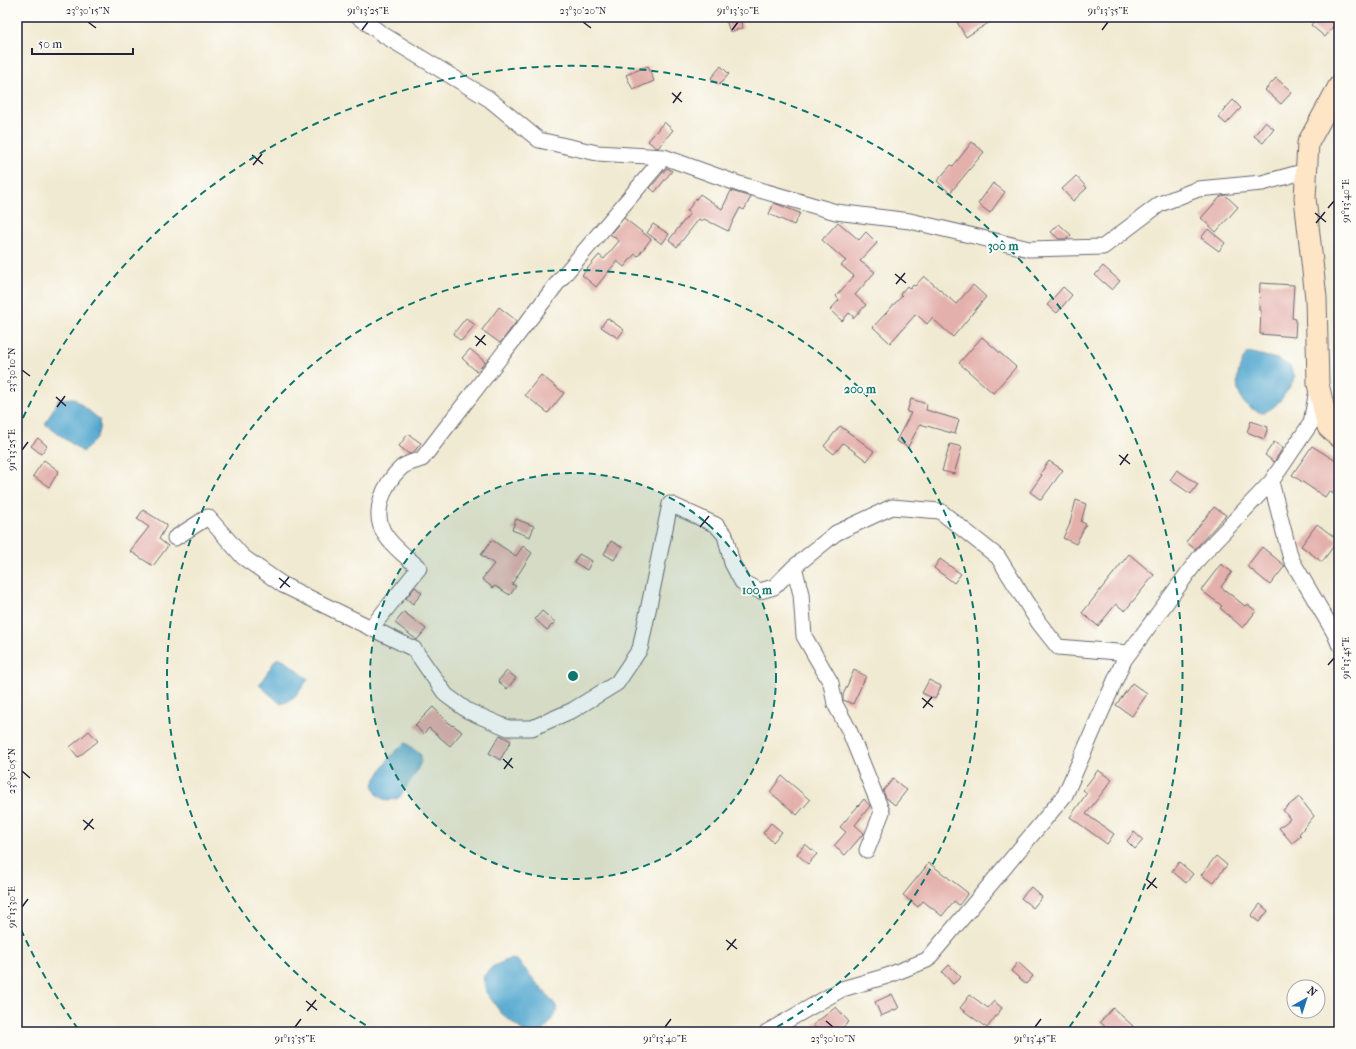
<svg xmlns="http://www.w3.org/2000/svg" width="1356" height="1049" font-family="'IM FELL French Canon',serif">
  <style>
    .water { fill: #53a7cf; stroke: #3a6485 }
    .building { fill: #e4b0ac }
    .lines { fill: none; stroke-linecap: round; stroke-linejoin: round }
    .minor-casing { stroke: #6a6870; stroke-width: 17 }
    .secondary-casing { stroke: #6a6870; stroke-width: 23 }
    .minor { stroke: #fff; stroke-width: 15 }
    .secondary { stroke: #fee5c5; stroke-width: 21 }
    .ticks { fill: none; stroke: #22223b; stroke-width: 1.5 }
    .ring { fill: none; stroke: #0f766e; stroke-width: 2; stroke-dasharray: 7 5 }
    .centre { fill: #0f766e; stroke: #fdfcf7; stroke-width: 2 }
    .ring-label { font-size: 12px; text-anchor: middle; font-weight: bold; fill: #0f766e; stroke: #fdfcf7; stroke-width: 3.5; stroke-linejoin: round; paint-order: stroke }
    .neatline { fill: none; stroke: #22223b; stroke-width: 1.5 }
    .ticks-label { font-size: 10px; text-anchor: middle; fill: #22223b }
  </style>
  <rect width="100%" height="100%" fill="#fdfcf7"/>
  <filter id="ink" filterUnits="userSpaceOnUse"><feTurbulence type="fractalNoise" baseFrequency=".025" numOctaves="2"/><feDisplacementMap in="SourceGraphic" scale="8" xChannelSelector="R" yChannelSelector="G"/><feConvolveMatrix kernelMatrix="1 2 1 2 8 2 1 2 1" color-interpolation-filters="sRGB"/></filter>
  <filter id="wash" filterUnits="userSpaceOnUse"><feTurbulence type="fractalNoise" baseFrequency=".012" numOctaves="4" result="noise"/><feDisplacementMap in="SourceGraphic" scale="16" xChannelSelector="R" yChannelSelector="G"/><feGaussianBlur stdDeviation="0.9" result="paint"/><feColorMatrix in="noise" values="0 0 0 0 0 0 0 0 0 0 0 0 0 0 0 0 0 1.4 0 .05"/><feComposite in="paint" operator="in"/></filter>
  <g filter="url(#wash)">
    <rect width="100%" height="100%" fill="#f1ead2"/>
    <path class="water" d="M1248,352l29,7 13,7 5,11c-8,15 -17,31 -33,36 -5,-2 -13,-5 -17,-9 -13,-16 -8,-37 3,-52z
      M73,398l26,21c2,16 -4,22 -16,33l-38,-28 14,-25z
      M276,659h7l25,20c-7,10 -14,22 -27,25l-22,-19z
      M406,743l15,12v7l-6,12 -16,24 -12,3 -10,-6 -4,-11c9,-15 18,-32 33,-41z
      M509,959l8,1 37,43 4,7 -15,22h-19l-23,-19 -15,-21 -3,-15 9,-10z"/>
    <g id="blocks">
      <path class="building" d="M735,17h4l4,11 -13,4 -4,-12z
        M954,17h44l-32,20z
        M1317,17h22v2l-14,18 -14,-12z
        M648,66l6,15 -21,9 -7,-15z
        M721,66l8,8 -10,11 -8,-7z
        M1276,78l16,14 -11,12 -16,-14z
        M1233,100l8,8 -15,16 -8,-7z
        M664,122l9,8 -15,18 -3,-1 -7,-6z
        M1265,122l9,7 -11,14 -9,-7z
        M972,142l12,10 -34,41 -13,-12 14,-16 2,1z
        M667,168l5,3 -17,21 -5,-4z
        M1076,176l11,12 -14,13 -11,-12z
        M993,183l12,9 -15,21 -12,-9z
        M731,191l20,6 -7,13 -4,-2 -12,23 -24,-12 -2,2 -3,-2 -22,28 -8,-7 21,-27 -3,-2 13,-17 22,15z
        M1225,195l13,12 -22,25 -15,-14 20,-22z
        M774,203l26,10 -6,12 -25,-11z
        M624,218l27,21 -13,17 -3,-2 -11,13 -7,-6 -21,26 -14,-12 17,-20 5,4 15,-18 -9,-7z
        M838,222l21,18 7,-8 11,11 -17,18 15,11 -20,23 11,10 -13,14v-3l-4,-3 -7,8 -12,-11 9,-10 -3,-4 18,-20 -13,-11 5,-4 -24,-21z
        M653,224l16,10 -7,10 -15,-11z
        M1059,224l12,11 -4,4h-8l-8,-7z
        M1208,229l17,14 -6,8 -18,-13z
        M1103,266l17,15 -8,9 -17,-15z
        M924,276l32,28 17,-19 13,12 -33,40 -21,-19 -5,6 -11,-10 -26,29 -17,-16 29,-31 -2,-2 7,-8 3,3 3,-4 2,1z
        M1260,283l34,2 -2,33 4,1 -1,18 -35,-3 1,-24h-2z
        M1063,287l9,8 -15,18 -10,-8z
        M499,307l18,14 -17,22 -18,-13z
        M466,318l9,7 -14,16 -8,-7z
        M607,318l17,12 -6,8 -17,-11z
        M982,337l34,30 -23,26 -34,-30z
        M470,349l15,13 -8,10 -15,-14z
        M541,375l23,18 -16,20 -23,-18z
        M911,399l16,5 -1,6 33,10 -4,14 -35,-10 -12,23 -12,-6 15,-28 -4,-1z
        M1251,421l17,6 -4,12 -17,-7z
        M840,426l34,25 -7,10 -24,-18 -9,11 -10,-8z
        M408,434l13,9 -7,9 -5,2 -10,-8z
        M38,438l9,8 -6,8 -10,-8z
        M1274,442l9,6 -9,14 -9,-7z
        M950,444l12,3 -8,27 -12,-3z
        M1312,446l27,17v34l-10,-6 -4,6 -33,-22z
        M44,460l15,11 -10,16 -16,-11z
        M1049,461l14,9 -22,30 -11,-8 12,-17 -2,-1z
        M1177,470l21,14 -7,10 -21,-14z
        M1076,500l10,4 -5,18 5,2 -10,20 -13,-6 6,-12z
        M1214,507l12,8 -31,34 -9,-7z
        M143,510l24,15 -8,14 9,7 -15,20 -23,-15 19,-24 -12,-8z
        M516,519l18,7 -4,11 -18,-7z
        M1317,524l21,16 -16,22 -21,-16z
        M492,540l24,16 7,-10 9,7 -20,31 4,2 -6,9 -15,-9 -2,2 -11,-9 12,-15 -13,-9z
        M611,541l11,6 -8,13 -10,-6z
        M1262,547l23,19 -15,19 -23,-19z
        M579,554l13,7 -5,9 -13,-8z
        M1129,554l25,21 -29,36 -9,-7 -18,22 -16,-13z
        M940,559l21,15 -7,9 -20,-15z
        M1221,564l11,8 -11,15 24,19 2,-2 9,7 -13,17 -23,-20 2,-2 -21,-16z
        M415,587l7,6 -9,11 -7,-6z
        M542,611l13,11 -8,8 -12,-11z
        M404,612l22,17 -9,11 -22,-17z
        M854,670l12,6 -13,28 -10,-4v-5z
        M507,671l9,7 -9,11 -9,-8z
        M929,680l12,6 -6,13 -13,-6z
        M1132,683l15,11 -15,22 -16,-11z
        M433,707l19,19 1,-1 9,7 -12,14 -21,-18 -6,6 -8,-9z
        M89,731l9,10 -20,16 -8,-10z
        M500,735l11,6 -11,19 -11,-7z
        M1098,770l14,10 -26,34 28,20 -7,10 -37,-27 17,-24 -4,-3z
        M782,776l28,24 -13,15 -27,-23z
        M893,779l14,11 -12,15 -9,-7 -3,-7z
        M1299,797l15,19 -15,18 2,2 -9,7 -13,-15 11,-9 -7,-9z
        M864,799l6,7 -15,19 9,8 -19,22 -11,-9 12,-14 -6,-5z
        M771,823l11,9 -9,10 -10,-9z
        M1134,832l9,8 -8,9 -8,-8z
        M805,844l12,10 -9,10 -11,-10z
        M1216,856l11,9 -14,18 -12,-8z
        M1179,862l14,12 -7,9 -14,-12z
        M929,863l39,30 -9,12 -5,-4 -12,15 -19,-15 -5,6 -15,-12z
        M1031,887l11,10 -9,11 -12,-10z
        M1260,904l8,7 -9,11 -8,-6z
        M1018,962l15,14 -7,8 -15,-13z
        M949,965l12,12 -8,7 -11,-12z
        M892,994l7,14 -18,8 -6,-14z
        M970,995l18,13 6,-7 8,7 -15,20 -27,-20z
        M836,1007l13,15 -12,10h-18l-6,-7z
        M1113,1008l20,18 -6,6h-16l-11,-10z"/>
    </g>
  </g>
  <g filter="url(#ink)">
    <use href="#blocks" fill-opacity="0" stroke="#6a6870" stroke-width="1"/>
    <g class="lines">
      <g class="minor-casing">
        <path id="minor" d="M359,17l23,17 107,65 50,41 58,13 67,4 75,27 97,28 74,9 119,28 74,-2 57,-43 38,-15 64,-6 44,-12
          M1271,482l20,77 44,75 4,10
          M175,538l33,-21 35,40 40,28 131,64 32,46 22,16 40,17h24l41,-18 44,-27 23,-34 30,-145 46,21 9,10 7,28 10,19 18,9 14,-4 20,-20 42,-34 56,-26 48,4 58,46 41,66 19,24 71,6
          M794,567l7,27 3,42 27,47 4,21 14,26 33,82 -15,38
          M371,628l48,-60c-11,-10 -25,-20 -33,-32 -16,-22 -2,-53 16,-69 5,-4 14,-6 20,-8l137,-178 105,-124
          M767,1032l75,-43 45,-13 40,-16 138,-165 59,-135 75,-102 72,-76 40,-59 6,-33"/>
      </g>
      <g class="secondary-casing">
        <path id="secondary" d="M1339,86l-31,57 -3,55 11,100 2,86 10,43 11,10"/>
      </g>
      <use href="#minor" class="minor"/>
      <use href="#secondary" class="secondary"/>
    </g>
  </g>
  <path class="ticks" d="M88,22l8,6M583,22l8,6M362,30l6,-8M732,30l6,-8M1102,30l6,-8M672,93l10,9M673,103l8,-11M252,155l11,9M253,165l9,-11M1328,208l6,-7M1315,213l11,9M1316,223l9,-11M895,274l11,9M896,284l9,-11M475,336l11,9M476,346l9,-11M22,370l8,6M56,397l10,9M57,407l8,-11M22,450l6,-8M1119,455l11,9M1120,465l8,-11M699,517l11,9M700,527l9,-11M279,578l11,9M280,588l9,-11M1328,665l6,-7M922,698l11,9M923,708l9,-11M503,759l10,9M504,769l8,-11M22,771l8,7M83,820l11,9M84,830l9,-11M1146,879l11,9M1147,889l9,-11M22,907l6,-8M726,940l11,9M727,950l9,-11M306,1001l11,9M307,1011l9,-11M826,1021l7,6M295,1027l6,-8M665,1027l6,-8M1035,1027l6,-8"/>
  <circle cx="573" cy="676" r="203" fill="#0f766e" fill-opacity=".12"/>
  <g class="ring">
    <circle cx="573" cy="676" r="203"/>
    <path d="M376 1031A406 406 0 1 1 770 1031"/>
    <path d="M78 1029A608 608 0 0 1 18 923M18 429A608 608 0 1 1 1068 1029"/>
  </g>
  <circle cx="573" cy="676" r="6" class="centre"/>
  <g class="ring-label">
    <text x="1003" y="250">300 m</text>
    <text x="860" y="393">200 m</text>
    <text x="757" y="594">100 m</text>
  </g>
  <rect width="1356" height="1049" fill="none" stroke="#fdfcf7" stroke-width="44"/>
  <g transform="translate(1306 999) rotate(39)"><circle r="19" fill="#fdfcf7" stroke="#a5a5ac"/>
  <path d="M0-3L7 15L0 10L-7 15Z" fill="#1f6fb2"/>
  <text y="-6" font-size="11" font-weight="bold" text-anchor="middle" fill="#22223b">N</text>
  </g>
  <path d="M32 48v6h101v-6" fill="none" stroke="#22223b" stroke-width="2"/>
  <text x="38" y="48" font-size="12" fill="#22223b" stroke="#fdfcf7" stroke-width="3" paint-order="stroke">50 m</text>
  <rect x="22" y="22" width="1312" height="1005" class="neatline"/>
  <g class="ticks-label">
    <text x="88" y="14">23°30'15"N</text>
    <text x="368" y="14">91°13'25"E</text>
    <text x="583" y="14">23°30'20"N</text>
    <text x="738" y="14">91°13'30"E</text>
    <text x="1108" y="14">91°13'35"E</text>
    <text transform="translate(1345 201) rotate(-90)" y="4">91°13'40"E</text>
    <text transform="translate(11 370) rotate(-90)" y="4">23°30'10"N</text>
    <text transform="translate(11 450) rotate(-90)" y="4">91°13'25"E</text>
    <text transform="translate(1345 658) rotate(-90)" y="4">91°13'45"E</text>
    <text transform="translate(11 771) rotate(-90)" y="4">23°30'05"N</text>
    <text transform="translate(11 907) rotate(-90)" y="4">91°13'30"E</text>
    <text x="295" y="1042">91°13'35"E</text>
    <text x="665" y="1042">91°13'40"E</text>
    <text x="833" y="1042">23°30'10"N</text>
    <text x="1035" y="1042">91°13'45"E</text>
  </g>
</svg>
